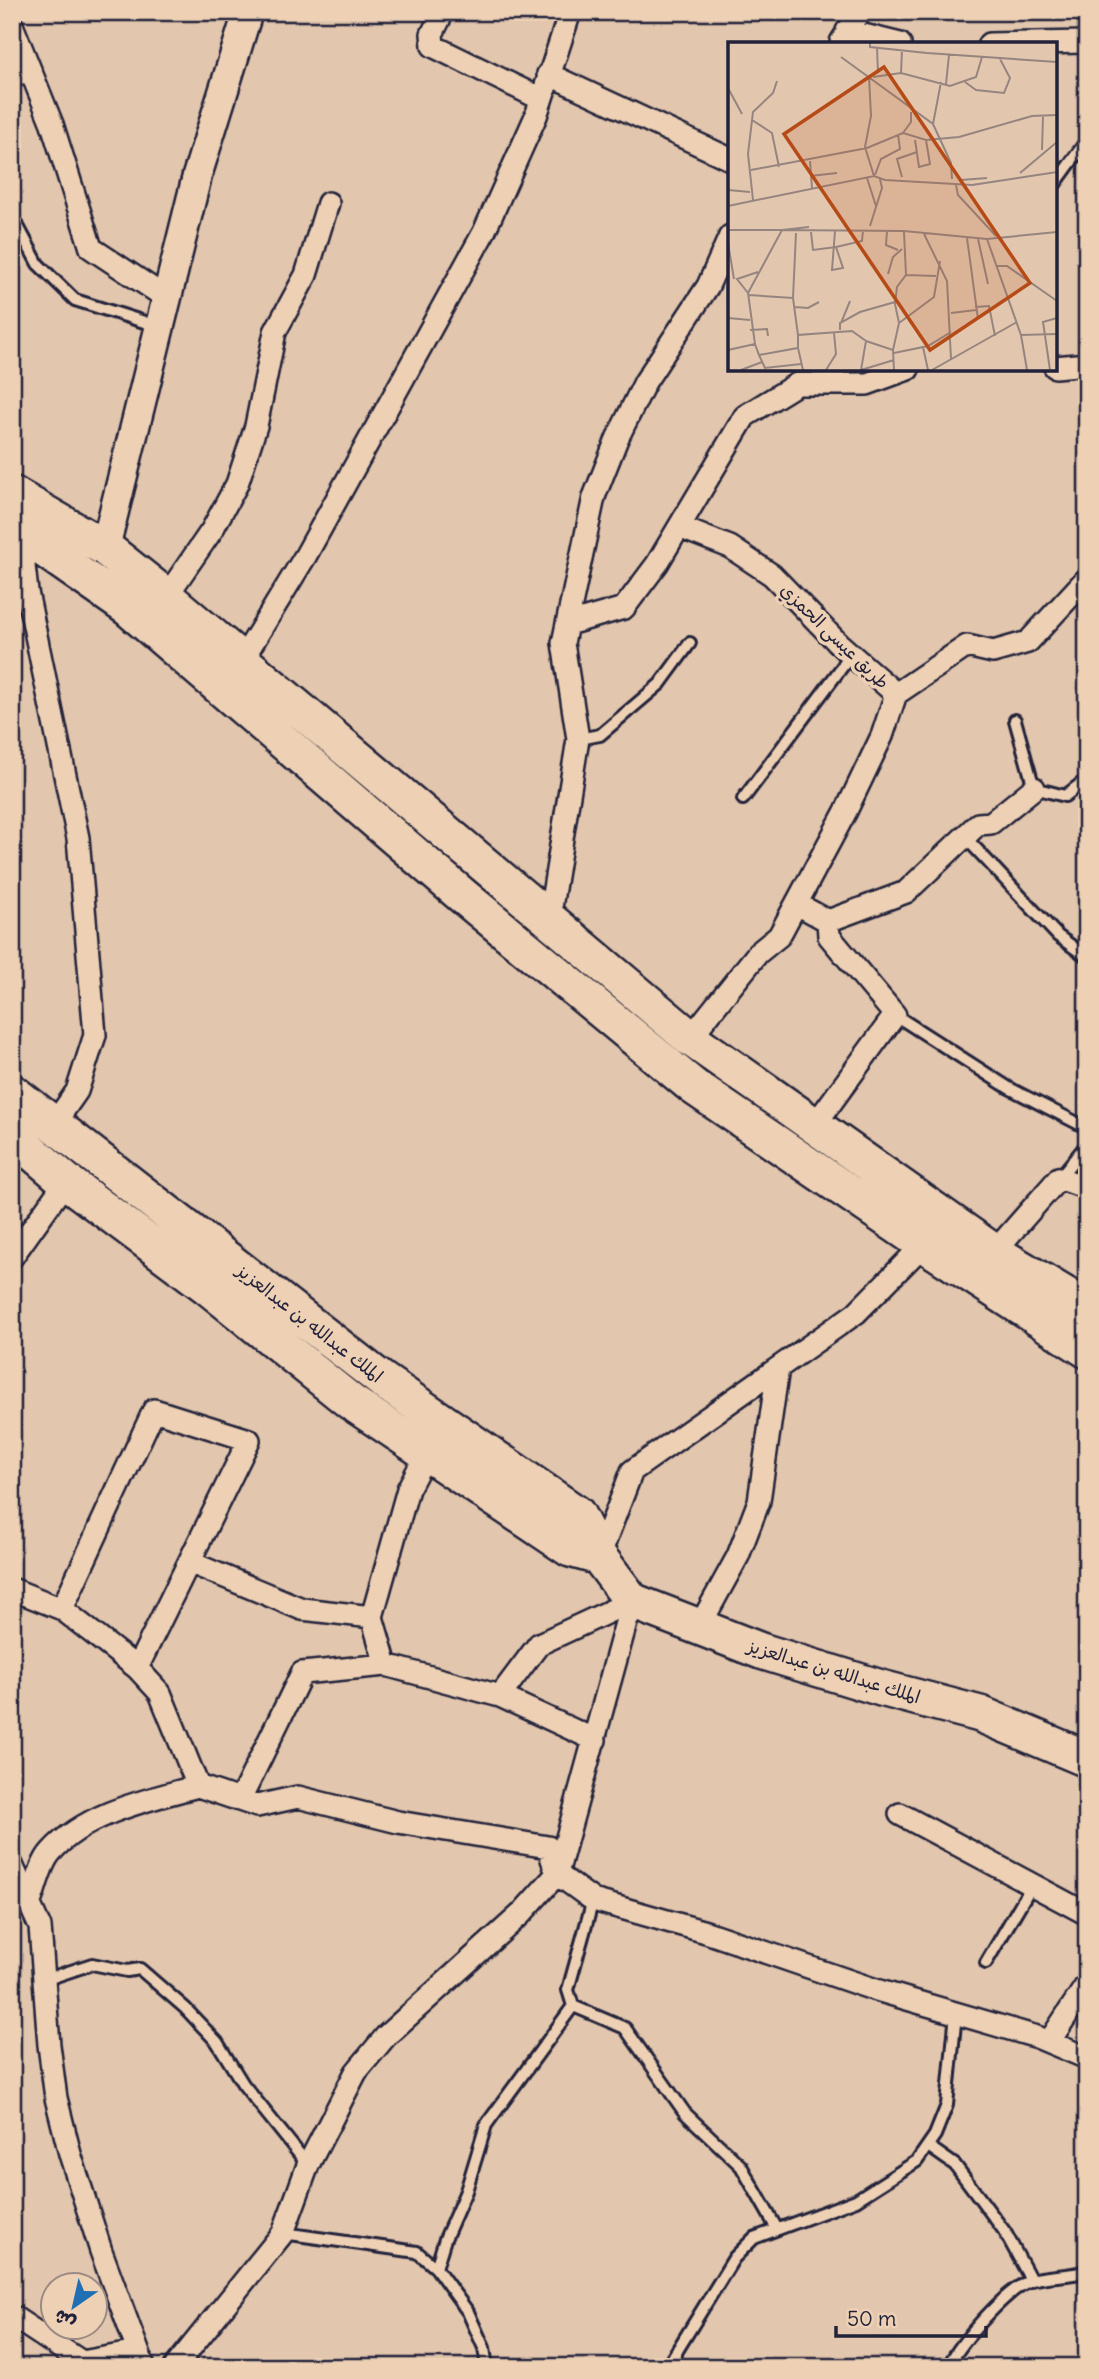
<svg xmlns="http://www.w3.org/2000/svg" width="1099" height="2379" font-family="Delius,'Playpen Sans Arabic',sans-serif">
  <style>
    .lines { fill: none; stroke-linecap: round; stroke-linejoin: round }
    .service-casing { stroke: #22223b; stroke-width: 16 }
    .minor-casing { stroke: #22223b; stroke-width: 26 }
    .tertiary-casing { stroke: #22223b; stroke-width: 33 }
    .primary-casing { stroke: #22223b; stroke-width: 40 }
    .service { stroke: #eed1b4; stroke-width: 10 }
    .minor { stroke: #eed1b4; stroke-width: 21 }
    .tertiary { stroke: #eed1b4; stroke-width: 28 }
    .primary { stroke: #eed1b4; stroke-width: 35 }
    .labels { text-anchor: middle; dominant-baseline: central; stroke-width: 7; stroke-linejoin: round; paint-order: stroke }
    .street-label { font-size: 18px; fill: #22223b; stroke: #eed1b4 }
    .inset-road { fill: none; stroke: #95847f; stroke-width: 2 }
    .view { fill: #b64b18; fill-opacity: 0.15; stroke: #b64b18; stroke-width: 3.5 }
    .inset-edge { fill: none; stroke: #22223b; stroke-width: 3.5 }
  </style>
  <rect width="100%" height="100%" fill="#e2c6ad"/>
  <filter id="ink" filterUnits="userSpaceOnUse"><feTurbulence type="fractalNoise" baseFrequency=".0143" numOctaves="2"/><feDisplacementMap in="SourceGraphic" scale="14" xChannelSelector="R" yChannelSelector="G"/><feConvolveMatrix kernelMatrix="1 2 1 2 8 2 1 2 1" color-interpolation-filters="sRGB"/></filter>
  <g filter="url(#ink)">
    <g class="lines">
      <g class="service-casing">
        <path id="service" d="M12,81l21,-5
          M1055,184l32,-44
          M12,215l26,49 37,36 82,26
          M1015,720l19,68 31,8 22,-17
          M578,739l22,-4 60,-51 30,-41
          M743,799l108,-144
          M965,837l93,99 29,21
          M895,1015l114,73 78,40
          M1059,1178l28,-34
          M986,1963l46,-78
          M44,1980l48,-16 35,7 13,-2 45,39 32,34 26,42 65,81
          M573,2006l52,22 60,85 56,53 36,63
          M928,2146l27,19 50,67 26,48
          M283,2233l134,19 19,16 32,44 16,36 3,19
          M436,2268l9,-29 21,-48 20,-66 87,-119 -5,-16 25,-90
          M667,2367l67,-109 20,-20 102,-38 61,-39 18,-26 12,-30 9,-92
          M948,2367c12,-24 59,-79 84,-87 15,-5 36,-3 55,-9"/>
      </g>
      <g class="minor-casing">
        <path id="minor" d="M443,12l-11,22 1,12 108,53
          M12,25l40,99 39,124 77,51
          M847,31l53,13
          M841,42l19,-30
          M989,44l98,-2
          M548,74l182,85
          M1055,367l32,-3
          M679,527l51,20 42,28 67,69 57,50 71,-48 26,6 35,-10 59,-64
          M20,531l7,61 51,246 17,197 -18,56 -23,33
          M166,597l46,-67 25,-46 19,-58 19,-94 31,-57 22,-72
          M568,624l56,-16 33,-44 88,-148 52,-32h70l41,-15
          M242,660l64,-105 178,-323 52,-116 34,-104
          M797,904l31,17 78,-29 72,-68 13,-1 43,-35
          M549,920l29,-181 -15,-96 31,-146 23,-58 28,-57 63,-96 22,-50
          M690,1038l68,-85 21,-17 67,-125 36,-75 14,-42
          M814,1126l81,-111 -66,-79 -1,-15
          M994,1252l65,-74 28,10
          M12,1257l54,-76
          M599,1557l33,-86 224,-158 68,-69
          M189,1562l113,47 70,8 36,-128 19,-36
          M12,1589l50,20 75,59 23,25 38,93c-50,14 -111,26 -147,66 -11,12 -15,36 -21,50
          M62,1609l92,-199 95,30 -112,228
          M372,1617l14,48
          M699,1627l39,-71 21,-55 19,-133
          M500,1696l95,44
          M198,1786l59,20 41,-9 100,25 150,25 9,27 36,26 113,32 167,57 164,48 50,21
          M240,1800l62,-127 84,-8 114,31 39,-52 93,-43
          M900,1814l187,100
          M12,1865l28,62 9,118 7,53 14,56 31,97 43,116
          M1049,2042l38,-58
          M12,2316l70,46 55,-10
          M175,2367l108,-134 25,-68 48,-93 30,-36 135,-122 36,-40 75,-273"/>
      </g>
      <g class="tertiary-casing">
        <path id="tertiary" d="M105,548l92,-372 51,-164"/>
      </g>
      <g class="primary-casing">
        <path id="primary" d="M12,494l93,54 54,43 531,447 304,214 93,56
          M12,527l116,81 335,288 231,191 230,157 163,106
          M12,1092l370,288 195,134 22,43 33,44 129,50 120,37 99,26 107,45
          M12,1135l54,46 142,106 143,115 219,147 29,8"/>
      </g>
      <use href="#service" class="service"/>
      <use href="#minor" class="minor"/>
      <use href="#tertiary" class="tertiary"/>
      <use href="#primary" class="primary"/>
    </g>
  </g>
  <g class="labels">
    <g class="street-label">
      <text transform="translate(835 636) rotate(44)">طريق عيسى الحمزي</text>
      <text transform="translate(310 1323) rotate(38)">الملك عبدالله بن عبدالعزيز</text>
      <text transform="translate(834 1671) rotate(17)">الملك عبدالله بن عبدالعزيز</text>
    </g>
  </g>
  <g transform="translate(728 42)">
    <rect width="329" height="329" fill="#e2c6ad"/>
    <path class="inset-road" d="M142,1v4l57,6 130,9M149,5l1,26M113,15l92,67 18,39 1,16M173,31l1,-23M141,34l2,40 -6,31 9,29M145,35l28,-4 49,13 26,-9 6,-20M237,40l11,8 28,3 6,-15 -10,-19M218,42l3,-29M0,46l14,26M183,70v10l-8,11 23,7 33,-3 73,-21 25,-1M24,78l20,13 7,34M205,82l8,-42M187,98l4,27 11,-3 -4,-24M314,108l1,-34M82,119l2,27M23,128l116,-22 36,-15M292,131l37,-31M147,133l6,-16 19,-10 -2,-15M82,134l27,-3M174,135l-5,-18 20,-7M139,136l9,28M233,138l26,-2M228,143l2,10 38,41M0,148l22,2M25,158l-5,-46 5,-42 20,-19 4,-12M0,164l146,-30 11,4 87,5 85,-13M142,184l12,-38 -2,-9M0,188h54l-34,63 7,51 -27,6M54,188l122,1 83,8 70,-7M54,188l27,-3M107,189l-3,39 11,-2 -7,-21 26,-6 1,-10M159,189l-1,14 12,5M83,190l2,18 23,-3M176,190l2,43M196,192l23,47 4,78M239,196l11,81M250,197l10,45M259,197l34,96 6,35M0,201l6,36M268,224h11l50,35M160,232l5,-17 9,-8M20,251l-11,-14 21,-7M21,253l44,3 3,-65M65,256l5,37M67,265l13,1 11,-6M247,265l14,-1 6,30M223,271l25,-3M0,276l22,2M113,281l9,-22M171,281l-4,-19 2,-17 9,-12 30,1M22,288l17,-1 1,7M112,288v-7l20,-11 35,-10M293,293l36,-1M138,299l27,9 1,20M27,302l4,11 39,-7 5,22M195,305l5,23M70,306v-13l54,-4 14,10 -5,29M165,308l6,-27 35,-26 6,-36M166,311l34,-7 23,-14M31,313l6,13 36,-4M13,328l21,-8M98,328l10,-16 -2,-21M133,328l33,-10M204,328l85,-48M322,328l-7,-48 14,-4"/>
    <path class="view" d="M156,25l146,216 -100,67 -146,-216z"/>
    <rect width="329" height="329" class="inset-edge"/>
  </g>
  <rect width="1099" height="2379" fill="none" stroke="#eed1b4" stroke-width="42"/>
  <rect x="21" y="21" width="1057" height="2337" fill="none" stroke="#22223b" stroke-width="2.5" filter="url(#ink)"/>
  <g transform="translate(74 2306) rotate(214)"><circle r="33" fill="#eed1b4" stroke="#9c8b84" stroke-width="2"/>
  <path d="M0-5L12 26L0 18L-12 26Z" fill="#1f6fb2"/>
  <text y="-10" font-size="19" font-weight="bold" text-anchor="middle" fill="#22223b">ش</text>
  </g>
  <path d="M836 2326v10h150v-10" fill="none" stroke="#22223b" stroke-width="3.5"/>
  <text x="847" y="2326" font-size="21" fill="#22223b" stroke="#eed1b4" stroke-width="5" paint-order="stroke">50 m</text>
</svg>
